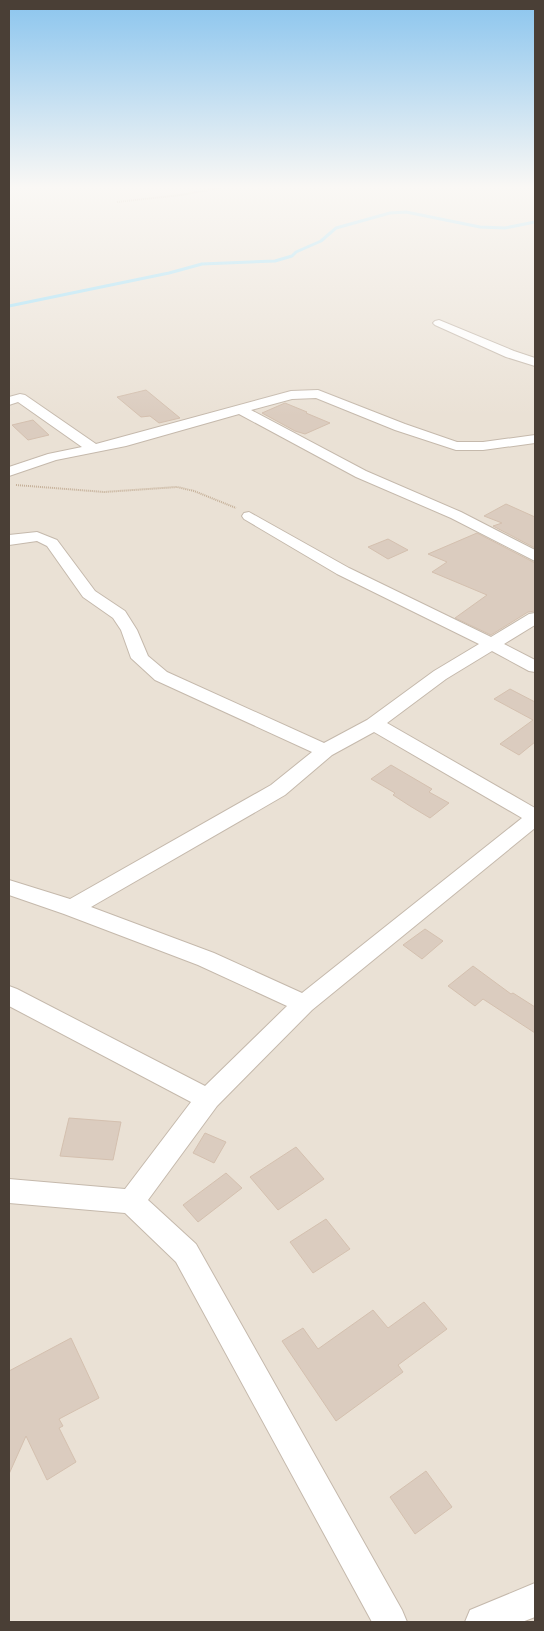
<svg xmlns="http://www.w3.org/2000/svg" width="544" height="1631" font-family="'Exo 2',sans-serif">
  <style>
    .residential { fill: #eae1d5 }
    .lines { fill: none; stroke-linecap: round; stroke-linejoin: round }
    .stream { stroke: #9fdff7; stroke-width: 3 }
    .building { fill: #dbccbf; stroke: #d4c0af }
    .street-casing { stroke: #c5b9ac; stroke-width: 2 }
    .path { stroke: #c5b099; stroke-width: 2; stroke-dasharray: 1 1; stroke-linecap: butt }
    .street { fill: #fff; fill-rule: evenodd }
  </style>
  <rect width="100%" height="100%" fill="#f5f0e8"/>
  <path class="residential" d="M9,188h526v1434h-526z"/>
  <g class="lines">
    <path class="stream" d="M9,306l160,-33 33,-9 73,-3 17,-5 4,-4 25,-11 15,-13 54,-15 16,-1 74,15 25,1 30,-6"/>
  </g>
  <path class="building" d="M146,390l34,28 -21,5 -9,-7 -9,1 -24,-20z
    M285,403l22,9 -1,1 24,10 -25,11 -10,-3 -33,-18z
    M33,420l16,15 -21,5 -16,-15z
    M506,504l29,13v31l-42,-22 9,-3 -18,-7z
    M477,533l58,30v48l-7,1 -37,23 -36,-17 32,-23 -55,-23 15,-10 -19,-8z
    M388,539l20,11 -20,9 -20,-12z
    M510,689l25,13v40l-16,13 -19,-11 33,-24 -39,-21z
    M391,765l41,24 -3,3 20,11 -19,15 -20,-12 -17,-11 2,-2 -24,-14z
    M425,929l18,12 -21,18 -19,-14z
    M473,966l38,28 2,-1 22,14v26l-52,-34 -8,7 -27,-20z
    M69,1118l52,4 -8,38 -53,-4z
    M205,1133l21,9 -12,21 -21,-10z
    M296,1147l28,32 -46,31 -28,-33z
    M226,1173l16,15 -44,34 -15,-17z
    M326,1219l24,30 -37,24 -23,-31z
    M424,1302l23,27 -49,36 5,7 -67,49 -54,-80 21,-13 15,21 55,-39 15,18z
    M71,1338l28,60 -40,21 4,7 -4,2 17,34 -29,18 -21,-44 -17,38v-103z
    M426,1471l26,36 -37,27 -25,-37z"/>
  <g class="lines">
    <g class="street-casing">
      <path id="street" d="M439,320l75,31 21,7v8l-29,-9 -71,-32 -2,-2 2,-2z
        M318,390l87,34 52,18h26l52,-7v8l-52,7h-27l-61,-20 -79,-32 -24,1 -41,11 115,61 95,41 74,38v11l-84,-43 -95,-41 -117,-63 -113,32 -70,14 -47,16v-9l39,-13 34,-7 -64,-45 -9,3v-8l11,-3 5,1 71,49 195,-53z
        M249,512l100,56 142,69 38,-23 6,-1v12l-31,19 31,16v12l-6,-1 -37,-20 -46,28 -59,44 148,85v20l-223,182 -95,96 -69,94 48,44 206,366 5,12h-35l-196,-360 -51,-49 -116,-10v-24l116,10 66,-87 -182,-96v-20l8,3 188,97 82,-80 -89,-41 -134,-51 -55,-19v-15l61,19 201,-114 41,-33 -157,-72 -24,-22 -10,-28 -8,-12 -30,-21 -36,-51 -10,-5 -28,4v-10l28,-3 20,8 38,51 30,20 12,19 11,26 19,16 157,71 43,-23 67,-49 45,-27 -142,-70 -93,-55 -2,-3 2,-3zM374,732l148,86 -220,175 -88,-40 -123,-46 194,-112 47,-40z
        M535,1583v34l-13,5h-57l5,-12z"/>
    </g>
    <path class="path" d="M117,202l64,-7 38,-7
      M16,485l88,7 73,-5 17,4 42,17"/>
    <use href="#street" class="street"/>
  </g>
  <linearGradient id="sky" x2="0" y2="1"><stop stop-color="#8bc5ee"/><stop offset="0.45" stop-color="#faf8f5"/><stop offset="1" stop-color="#faf8f5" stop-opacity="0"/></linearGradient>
  <rect width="544" height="416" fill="url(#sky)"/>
  <rect width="544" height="1631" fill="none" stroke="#4a3f36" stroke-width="20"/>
</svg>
